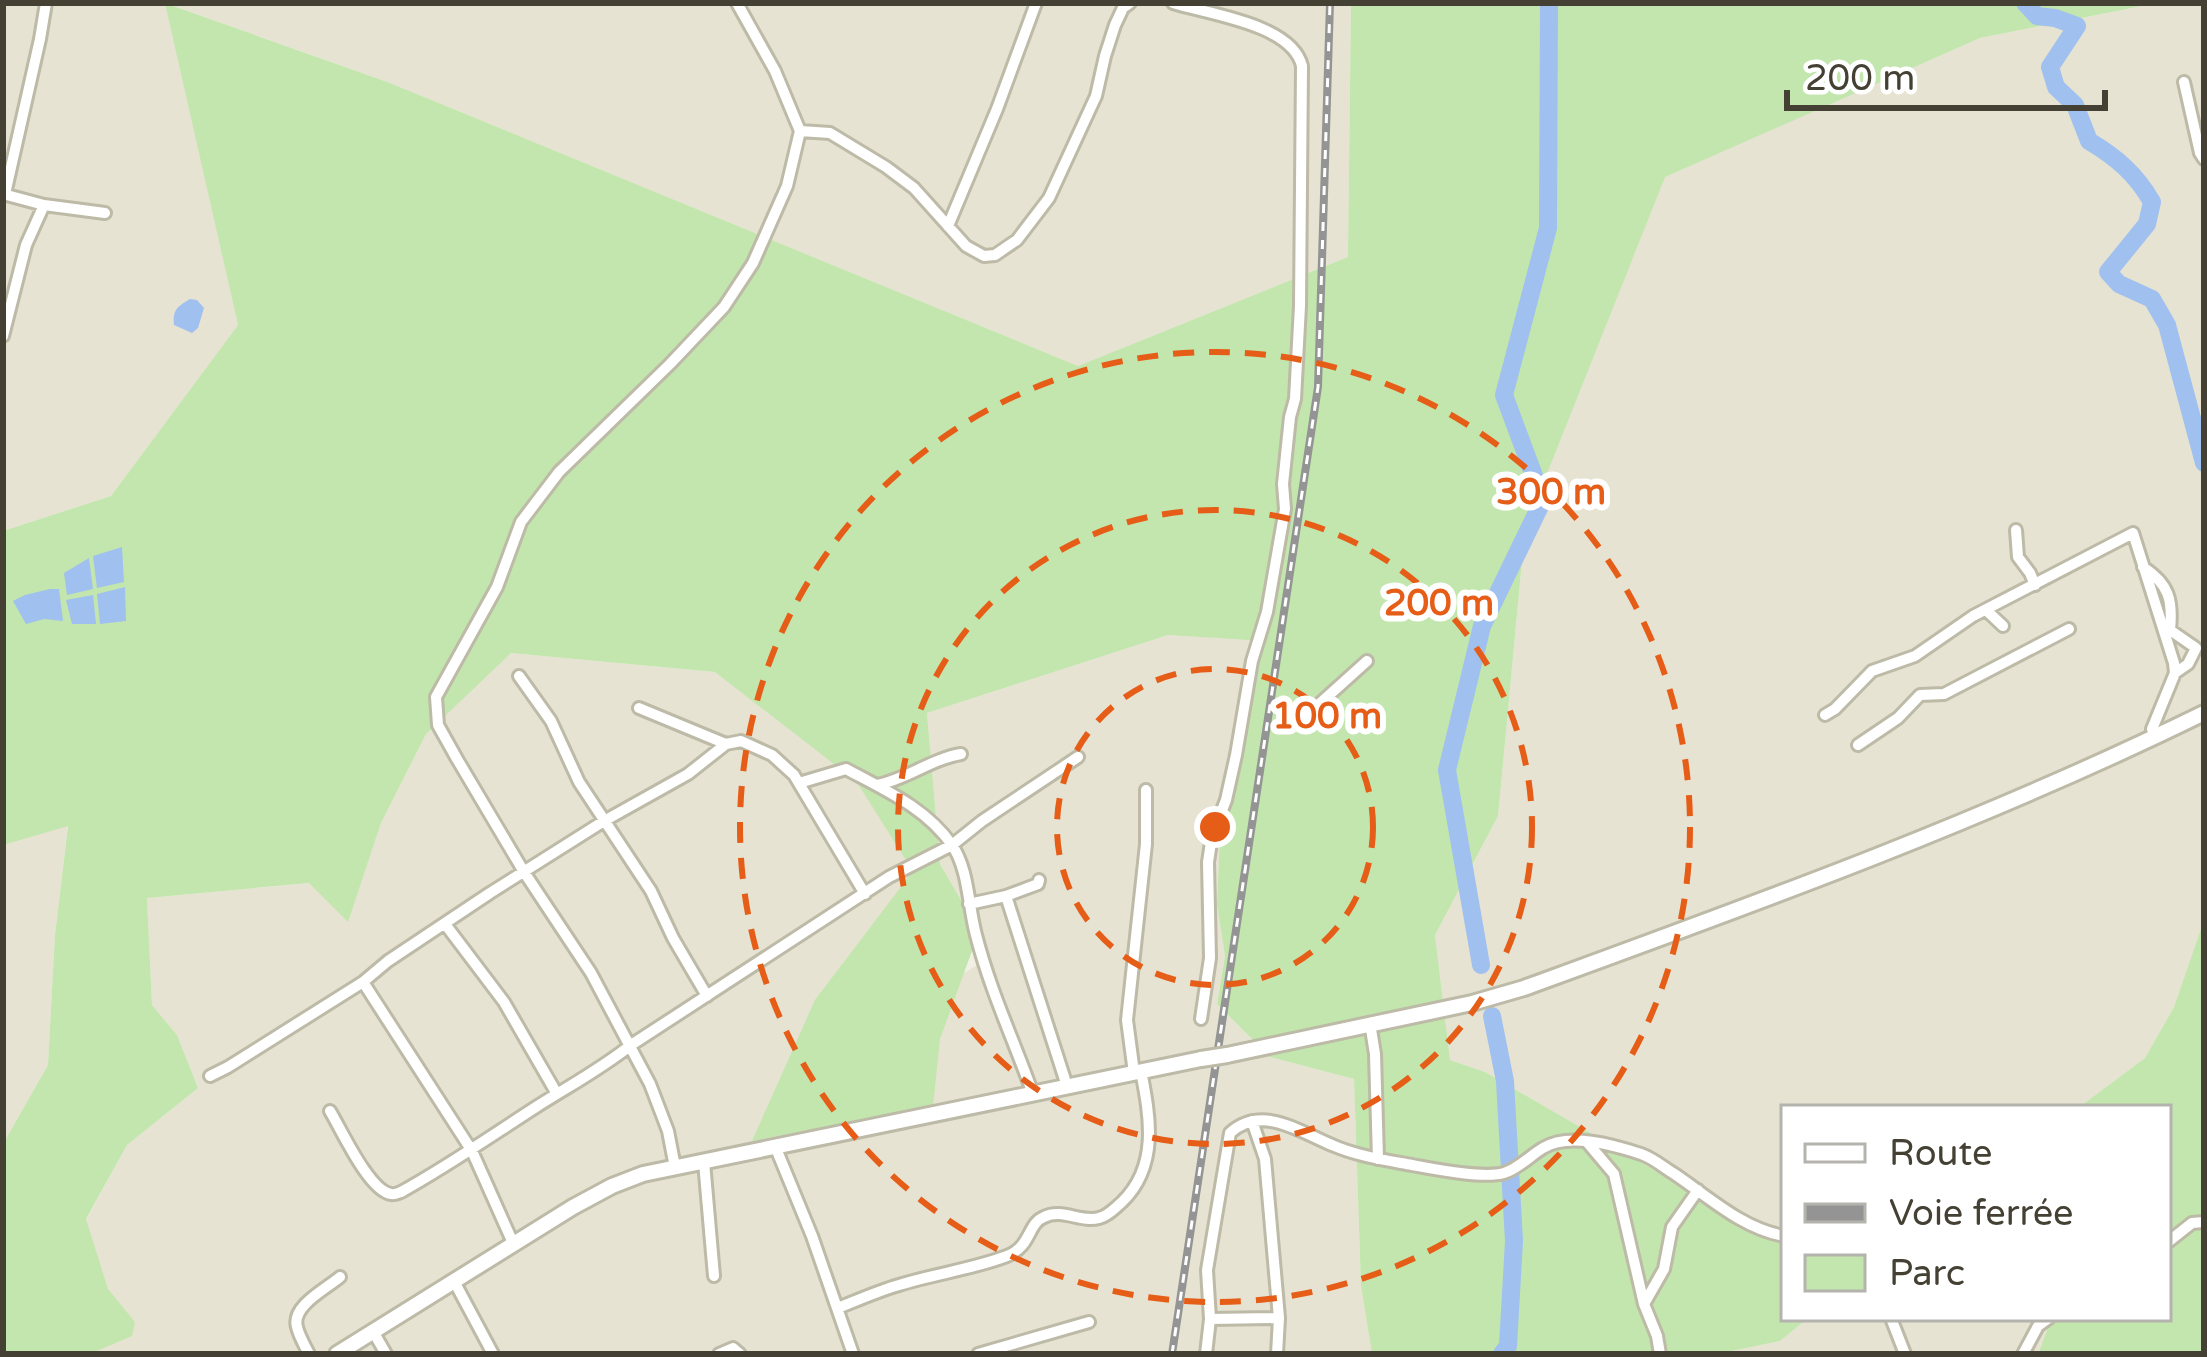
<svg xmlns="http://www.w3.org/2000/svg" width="2207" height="1357" font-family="'Varela Round',sans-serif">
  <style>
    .residential { fill: #e6e3d2 }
    .green { fill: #c2e6ad }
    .water { fill: #a0c0ef }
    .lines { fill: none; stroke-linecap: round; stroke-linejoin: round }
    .river { stroke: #a0c0ef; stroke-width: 18 }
    .minor-casing { stroke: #bdbaa7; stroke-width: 16 }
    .tertiary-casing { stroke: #bdbaa7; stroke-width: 20 }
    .minor { stroke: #fff; stroke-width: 10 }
    .tertiary { stroke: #fff; stroke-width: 14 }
    .rail-casing { stroke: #949494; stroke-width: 8 }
    .rail { stroke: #fff; stroke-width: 3; stroke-dasharray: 9; stroke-linecap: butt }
    .tertiary-bridge-casing { stroke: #bdbaa7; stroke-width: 20; stroke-linecap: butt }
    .tertiary-bridge { stroke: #fff; stroke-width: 14 }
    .ring { fill: none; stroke: #e65d18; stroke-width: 6; stroke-dasharray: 21 15 }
    .centre { fill: #e65d18; stroke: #fff; stroke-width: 6 }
    .ring-label { font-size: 36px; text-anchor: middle; font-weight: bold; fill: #e65d18; stroke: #fff; stroke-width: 12; stroke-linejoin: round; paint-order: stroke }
  </style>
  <rect width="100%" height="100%" fill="#f2f0e4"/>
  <path class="residential" d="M3,3h1348l-3,254 -270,109 -688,-283 -224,-80 72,322 -127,171 -108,35z
    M2157,3h47v917l-30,87 -29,51 -67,50h-294v137l-299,-173 -35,-12 -15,-125 63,-119 27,-287 139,-352 316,-139z
    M1168,635l82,4 -29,175 -4,90 8,52 -8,48 53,53 84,22 7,207 11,68h-1282l41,-18 4,-14 -27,-32 -22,-70 41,-75 71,-57 -21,-53 -25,-30 -5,-107 163,-15 38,38 33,-98 45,-89 32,-40 53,-41 204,19 105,2 93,197 27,168 7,-55 30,-19 -12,-58 -25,-43 -13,-151z
    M68,824l-13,111 -7,130 -45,79v-299z
    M1808,1318h233l7,10 -10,26h-321l63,-13z"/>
  <path class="green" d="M165,3l225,80 688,283 270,-109 3,-254h806l-177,35 -315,139 -140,352 -27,287 -63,119 15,125 35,12 299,173v73h24l-28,23 -63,13h-345l-11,-68 -7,-207 -84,-22 -53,-53 8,-48 -8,-52 4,-90 29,-174 -82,-5 -241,78 13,151 25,43 8,41 -33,91 -7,67 -181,35 63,-141 98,-129 -57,-90 -141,-109 -204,-19 -85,81 -45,89 -33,99 -39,-39 -162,15 5,107 25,30 21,53 -71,57 -41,74 22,70 27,33 -3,14 -42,18h-87v-210l45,-79 7,-130 13,-109 -65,19v-314l108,-35 127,-171z
    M2204,920v434h-166l10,-26 -7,-10h127v-210h-90l67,-50 29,-51z"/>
  <path class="water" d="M190,299l7,1 7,8 -6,20 -6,5 -18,-8c-2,-15 4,-19 16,-26z
    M122,547l2,35 -27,6 -4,-32z
    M89,558l4,31 -26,6 -3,-22z
    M125,587l1,34 -26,3 -3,-30z
    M50,589h9l4,32 -19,-2 -18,5 -13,-23 12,-6z
    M93,595l3,29h-24l-6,-24z"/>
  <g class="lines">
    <path class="river" d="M2025,3l12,13 18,2 22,8 -27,41 6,20 19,18 14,36c27,16 47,33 63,61l-5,22 -39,48 11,12 33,15 15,26 37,138
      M1481,965l-34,-195 35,-144 61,-126 -39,-105 44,-167 1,-225
      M1492,1016l13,65 9,160 -6,105 -6,8"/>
    <g class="minor-casing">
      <path id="minor" d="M1173,3c35,11 119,21 129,63l-2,240 -5,93 -5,18 -7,67 2,25 -18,103 -15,49 -16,94 -10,45 -14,36 -4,26 2,96 -9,61
        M2184,82l16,71 4,6
        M800,131l30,2 56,34 28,21 52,58 18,10 11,-1 22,-15 32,-42 47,-102 9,-40 10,-31 8,-17 7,-5
        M3,194l41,11 61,8
        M5,194l35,-155 6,-36
        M948,226l49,-117 39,-106
        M3,336l23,-91 18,-40
        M2016,530l2,27 12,16 5,12
        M2143,567c26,17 30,33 27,63l26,18 -8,16 -13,9
        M1986,610l17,16
        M519,676l32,45 28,61 72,109 22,47 34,58
        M1317,706l50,-45
        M639,708l87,36
        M1825,715l10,-6 37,-38 43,-15 58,-40 160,-83 41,130 1,10 -23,56 3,8
        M1858,745l40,-27 22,-23 24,-1 125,-65
        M799,783l47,-14c39,21 80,39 106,76 17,25 16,61 24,90 14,55 38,106 57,159
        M877,785c30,-6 54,-26 84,-31
        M1006,896l61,190
        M969,904l37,-8 32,-12 1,-4
        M445,924l59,78 53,92
        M363,982l109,169 41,92
        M1370,1023l5,31 3,105
        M1134,1073l-7,-53 19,-176v-54
        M210,1076l18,-9 135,-85 25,-21 102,-68 114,-72 84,-47 38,-30 15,-3 31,14 22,20 71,119
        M330,1111c11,18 39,80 61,83 3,1 7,-1 10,-2 47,-26 90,-56 135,-85 33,-21 65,-38 95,-62l258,-168 63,-32 30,-24 96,-64
        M1252,1121l13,38 14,159 -2,36
        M1587,1142l27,32 30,130 13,32 3,18
        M775,1146l37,90 41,118
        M704,1162l10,114
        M675,1167l-7,-36 -18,-47 -59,-111 -67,-101 -67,-113 -19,-34 -2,-28 61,-110 24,-65 38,-50 111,-108 54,-57 29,-44 34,-77 13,-55 -25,-60 -38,-68
        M2168,1242l24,-19 12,-1
        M455,1283l38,71
        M1644,1304l20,-35 8,-42 26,-37
        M838,1308c20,-8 40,-17 61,-23 35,-11 74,-16 108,-29 25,-10 20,-32 37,-39 18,-9 37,6 55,1 9,-2 16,-10 23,-16 37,-36 28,-85 19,-131
        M1891,1318l14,36
        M1210,1319l69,-1
        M374,1333l12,21
        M309,1354c-4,-8 -10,-18 -12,-27 -6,-21 29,-38 43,-50
        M719,1354l14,-6 7,6
        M978,1354l111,-32
        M1206,1354l4,-35 -3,-49 23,-137c32,-29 70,-1 102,12 25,11 53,15 80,20 22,4 71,14 92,8 14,-4 27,-18 39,-25 26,-16 71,-3 98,6 12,4 22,13 32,19 36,24 68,55 111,63
        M2023,1354l15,-28 11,-8"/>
    </g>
    <g class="tertiary-casing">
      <path id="tertiary" d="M1227,1055l245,-52 52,-15c230,-84 460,-167 680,-275
        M337,1354l236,-147 39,-21 31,-12 558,-115"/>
    </g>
    <use href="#minor" class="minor"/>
    <use href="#tertiary" class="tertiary"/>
    <g class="rail-casing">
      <path id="rail" d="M1172,1354l146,-967 12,-384"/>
    </g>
    <use href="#rail" class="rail"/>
    <g class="tertiary-bridge-casing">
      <path id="tertiary-bridge" d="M1201,1059l26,-4"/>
    </g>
    <use href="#tertiary-bridge" class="tertiary-bridge"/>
  </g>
  <g class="ring">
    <circle cx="1215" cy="827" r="158"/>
    <circle cx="1215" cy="827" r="317"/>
    <circle cx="1215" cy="827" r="475"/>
  </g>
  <circle cx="1215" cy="827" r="18" class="centre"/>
  <g class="ring-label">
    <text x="1551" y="504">300 m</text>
    <text x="1439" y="615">200 m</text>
    <text x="1327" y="728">100 m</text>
  </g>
  <rect width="2207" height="1357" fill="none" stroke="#444134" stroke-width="12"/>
  <rect x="1781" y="1105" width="390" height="216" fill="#ffffff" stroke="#b4b3ae" stroke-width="3"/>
  <rect x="1805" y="1144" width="60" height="18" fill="#ffffff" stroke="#b4b3ae" stroke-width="3"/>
  <text x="1889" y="1165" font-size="36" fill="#444134">Route</text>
  <rect x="1805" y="1204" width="60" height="18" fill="#949494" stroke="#b4b3ae" stroke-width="3"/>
  <text x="1889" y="1225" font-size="36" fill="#444134">Voie ferrée</text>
  <rect x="1805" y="1255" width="60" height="36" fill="#c2e6ad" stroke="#b4b3ae" stroke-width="3"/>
  <text x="1889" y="1285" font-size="36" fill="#444134">Parc</text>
  <path d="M1787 90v18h318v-18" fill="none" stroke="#444134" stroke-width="6"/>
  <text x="1805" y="90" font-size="36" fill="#444134" stroke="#ffffff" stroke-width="9" paint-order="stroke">200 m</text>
</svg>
